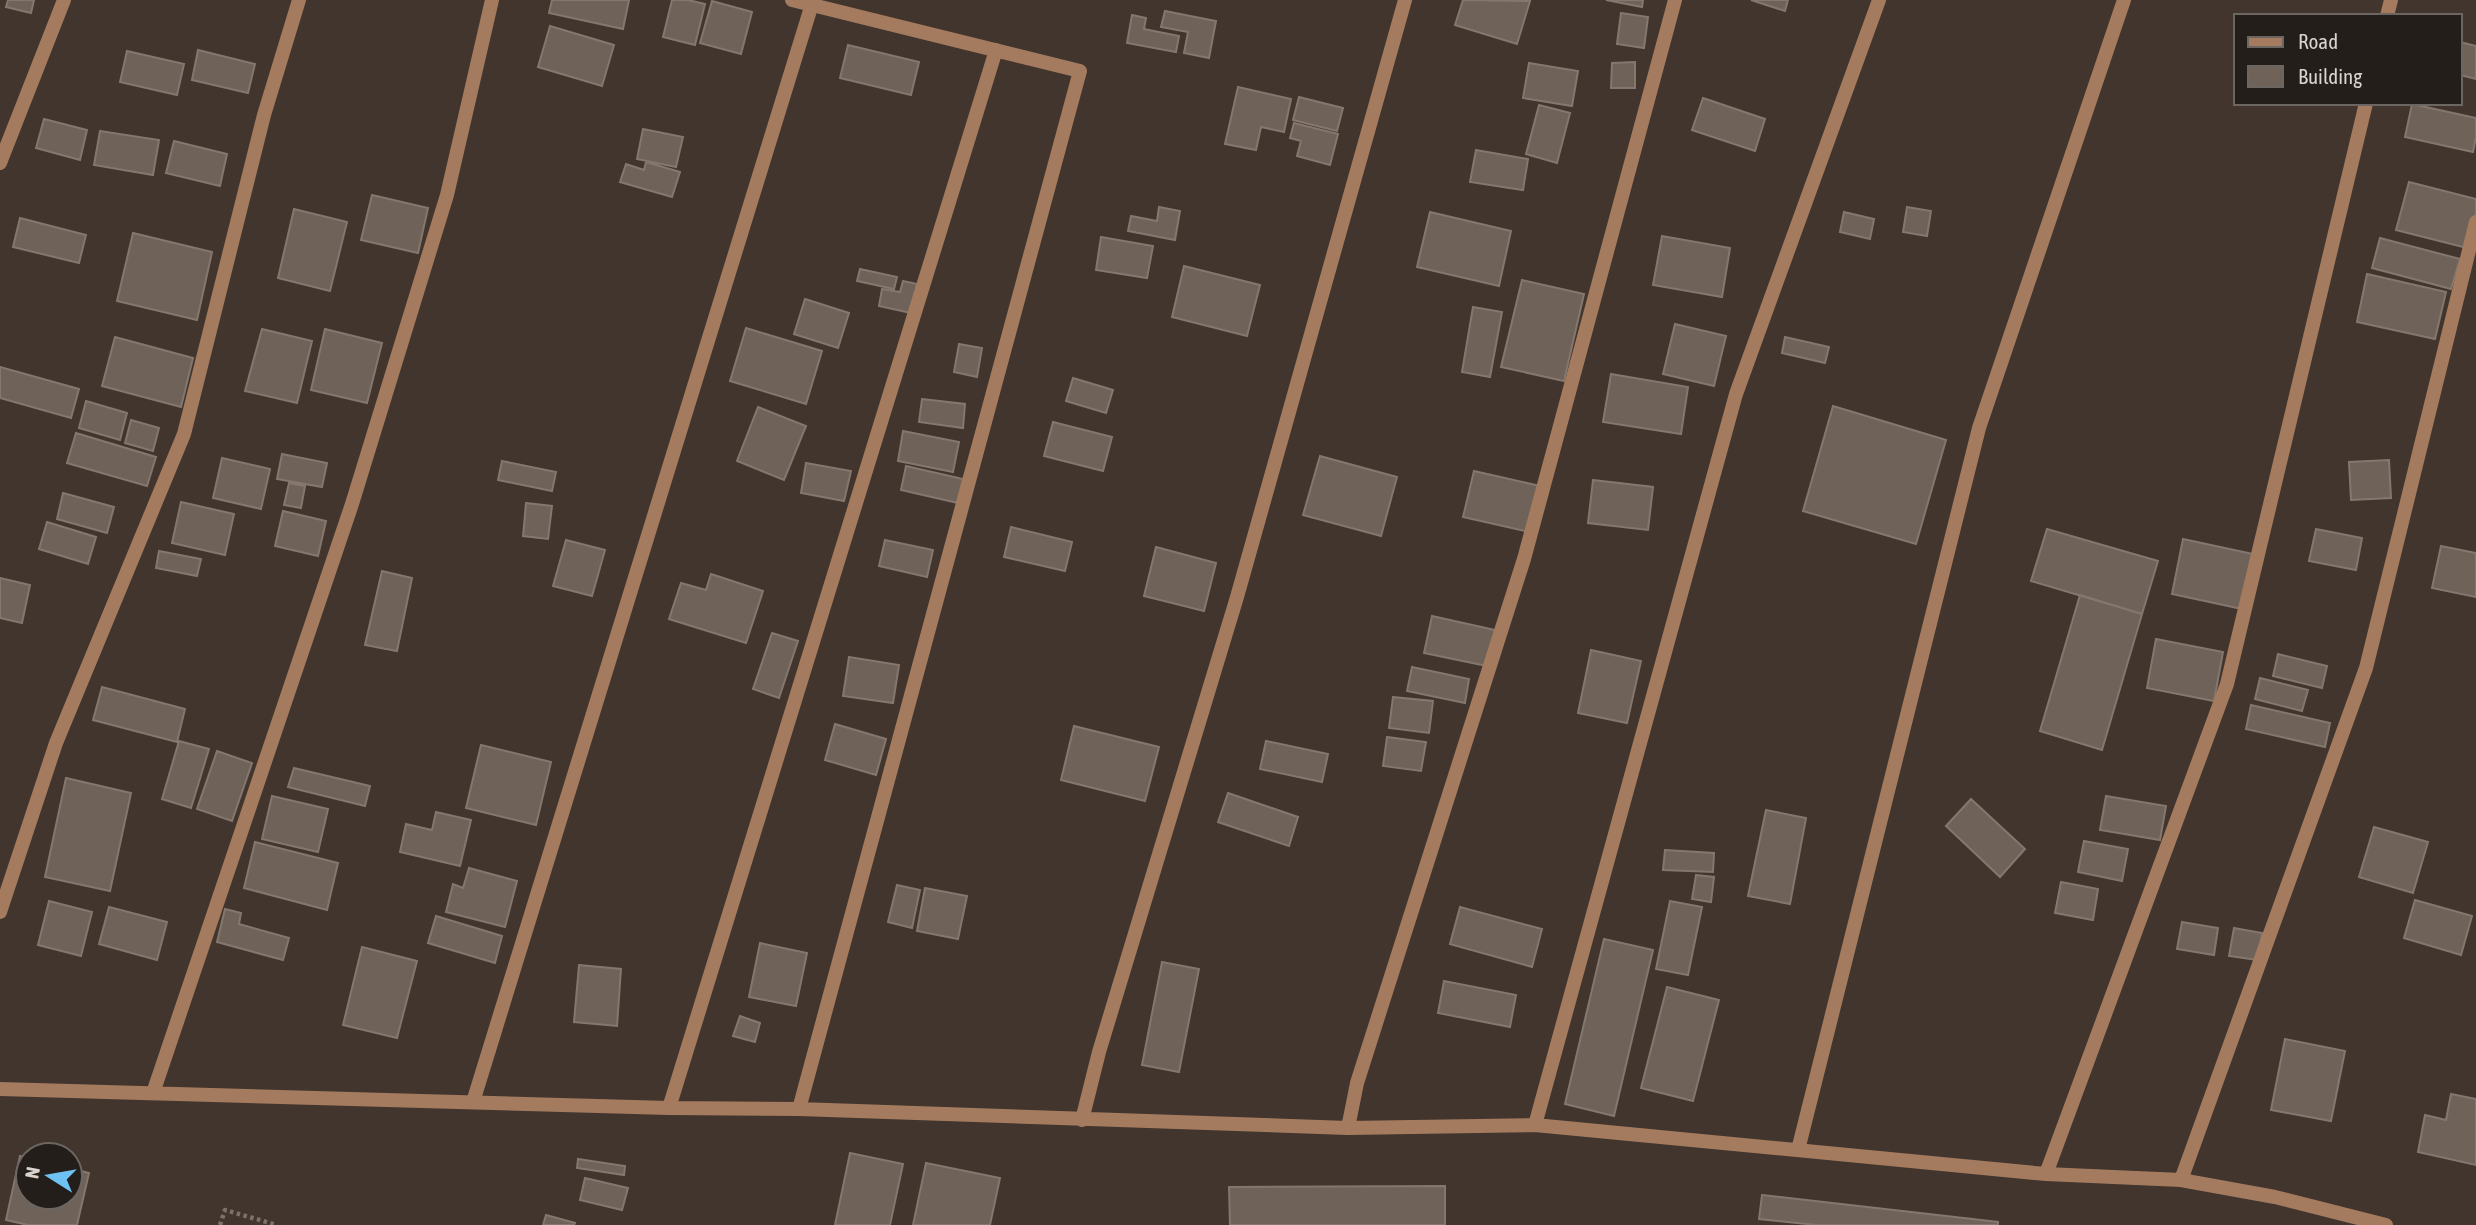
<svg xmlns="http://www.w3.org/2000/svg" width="2476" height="1225" font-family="'Asap Condensed',sans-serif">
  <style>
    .building { fill: #6f6259; stroke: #85776e; stroke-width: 2 }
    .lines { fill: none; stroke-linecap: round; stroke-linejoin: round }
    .path { stroke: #7c726b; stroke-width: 4.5; stroke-dasharray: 3.5 3.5; stroke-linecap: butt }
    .minor { stroke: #a47b5f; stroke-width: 14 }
  </style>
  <rect width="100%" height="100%" fill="#41352d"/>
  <path class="building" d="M8,0h26l-3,13 -25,-6z
    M552,0h77l-6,29 -74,-16z
    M672,0h16l17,4 -10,41 -32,-8z
    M1463,0l67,1 -13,43 -62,-19z
    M1606,0h37l-1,7z
    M1751,0h37l-3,11z
    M712,1l40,11 -11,42 -41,-11z
    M1165,11l51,10 -7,37 -25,-5 4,-21 -27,-5z
    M1621,13l27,4 -4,31 -27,-4z
    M1132,15l14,3 -2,11 35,7 -3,16 -49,-9z
    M550,26l64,19 -12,41 -64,-19z
    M2460,42l16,4v33l-16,-4z
    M848,45l71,17 -8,33 -71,-17z
    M198,50l57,14 -7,29 -56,-13z
    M127,51l57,13 -7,31 -57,-13z
    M1635,62v26h-24l1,-25z
    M1529,63l49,8 -6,35 -49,-8z
    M1238,87l53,12 -7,33 -23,-5 -5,23 -31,-6z
    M1299,97l44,11 -6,23 -44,-11z
    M1703,98l62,21 -10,32 -63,-21z
    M2412,104l64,14v19l-3,15 -68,-15z
    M1539,105l31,8 -13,50 -31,-9z
    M44,119l43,11 -7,30 -44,-12z
    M1294,123l44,11 -8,31 -33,-9 4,-15 -11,-3z
    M643,129l40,8 -7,30 -39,-8z
    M100,131l59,9 -6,35 -59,-10z
    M174,141l53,13 -7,32 -54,-13z
    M1476,150l52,9 -5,31 -53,-8z
    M646,162l34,10 -8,25 -52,-15 6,-18 18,6z
    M2409,182l67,17v14l-9,35 -71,-18z
    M372,195l56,13 -10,45 -57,-13z
    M1159,207l21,4 -5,29 -47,-9 3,-15 26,5z
    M1907,207l24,4 -4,25 -24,-4z
    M294,209l53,13 -17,69 -52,-13z
    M1430,212l81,19 -12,55 -82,-19z
    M1844,212l30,7 -4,20 -30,-7z
    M20,218l66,17 -7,28 -66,-16z
    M133,233l79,19 -15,68 -80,-19z
    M1662,236l68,12 -8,49 -69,-12z
    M1101,237l52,9 -6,32 -51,-8z
    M2380,238l80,21 -9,30 -79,-21z
    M1184,266l76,19 -13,51 -75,-19z
    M860,269l37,8 -3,12 -37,-8z
    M2367,274l79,18 -11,47 -78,-17z
    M1522,280l62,14 -20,87 -63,-14z
    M903,281l14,3 -6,29 -32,-7 3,-17 18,3z
    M805,299l44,14 -11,35 -44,-14z
    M1473,307l29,5 -12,65 -28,-5z
    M1675,324l51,12 -12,50 -51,-12z
    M746,328l76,23 -16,53 -76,-23z
    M262,329l50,12 -15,62 -52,-12z
    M325,329l57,14 -15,60 -56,-13z
    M115,337l78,21 -12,49 -79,-21z
    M1785,337l44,10 -4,16 -43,-10z
    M959,344l23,4 -5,29 -23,-5z
    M0,367l79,22 -8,29 -71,-20z
    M1611,374l77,13 -7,47 -78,-12z
    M1073,378l40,12 -7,23 -40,-12z
    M922,399l43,5 -2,24 -44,-6z
    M86,401l41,12 -7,27 -41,-12z
    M1833,406l113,34 -30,104 -113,-33z
    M758,407l48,19 -22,54 -47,-19z
    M131,420l28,8 -6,23 -28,-8z
    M1053,422l59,15 -9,34 -59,-15z
    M903,431l56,11 -6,30 -55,-11z
    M76,433l80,24 -9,29 -80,-23z
    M282,454l45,9 -5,24 -45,-8z
    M1320,456l77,21 -16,59 -78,-21z
    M222,458l48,11 -9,40 -48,-11z
    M2389,460l2,38 -40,2 -2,-38z
    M502,461l54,11 -4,19 -54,-11z
    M806,463l45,8 -7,30 -43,-8z
    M906,466l57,13 -5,24 -57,-13z
    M1474,471l66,15 -11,46 -66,-15z
    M1593,480l60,7 -5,43 -60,-7z
    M289,483l16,3 -4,22 -17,-3z
    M63,493l51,14 -7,26 -50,-14z
    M181,502l53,12 -9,41 -53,-12z
    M526,503l26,3 -4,33 -25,-3z
    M283,511l43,10 -8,35 -43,-10z
    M47,522l49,15 -8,27 -49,-15z
    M1011,527l61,15 -7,29 -61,-14z
    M2047,529l111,32 -16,53 -111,-33z
    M2316,529l46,9 -6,32 -47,-9z
    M2183,539l70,15 -11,55 -70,-15z
    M566,540l39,10 -13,46 -39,-10z
    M885,540l48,10 -6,27 -48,-11z
    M2441,546l35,7v44l-44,-9z
    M1156,547l60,16 -12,48 -60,-15z
    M159,551l42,8 -4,17 -41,-8z
    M382,571l30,7 -15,73 -32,-6z
    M711,574l52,17 -17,52 -77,-24 12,-36 25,7z
    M0,578l30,7 -8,38 -22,-5z
    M2080,595l62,19 -40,136 -62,-19z
    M1432,616l63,14 -8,36 -63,-13z
    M772,633l26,8 -19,57 -26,-9z
    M2156,639l67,13 -9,49 -67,-13z
    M1591,650l50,11 -14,62 -49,-10z
    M2278,654l49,12 -5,22 -49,-12z
    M849,657l50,8 -6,38 -50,-7z
    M1412,667l57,12 -4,24 -58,-12z
    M2260,678l48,12 -6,21 -47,-12z
    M102,687l83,22 -8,33 -84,-22z
    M1393,697l40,4 -4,32 -40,-5z
    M2251,705l79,18 -5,24 -79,-18z
    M835,724l51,15 -10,36 -51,-15z
    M1074,726l85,21 -14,54 -84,-21z
    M1387,737l39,5 -5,29 -38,-5z
    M179,741l30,8 -18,59 -29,-9z
    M1266,741l62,13 -6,28 -62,-13z
    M481,745l70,17 -15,63 -70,-17z
    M217,751l35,12 -20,58 -35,-12z
    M294,768l76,18 -5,20 -77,-19z
    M66,778l65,15 -21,98 -65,-14z
    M1228,793l70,24 -9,29 -71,-24z
    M272,796l56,13 -10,43 -56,-13z
    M2106,796l60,10 -6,34 -60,-10z
    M1971,799l54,50 -25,28 -54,-51z
    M1766,810l40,8 -16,86 -42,-8z
    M436,812l35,8 -11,46 -60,-14 6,-28 26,6z
    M2374,827l54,15 -15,51 -54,-16z
    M2084,841l44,8 -6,32 -44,-9z
    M255,842l83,21 -11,47 -83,-22z
    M1665,850l49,3 -1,19 -50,-2z
    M469,868l48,13 -12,46 -59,-15 7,-28 10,4z
    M1696,875l18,2 -3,25 -19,-3z
    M2061,882l37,7 -5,31 -38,-7z
    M897,885l23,5 -8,38 -24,-6z
    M925,888l42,8 -9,43 -41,-8z
    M2415,900l57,16 -11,39 -57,-17z
    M49,901l43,11 -11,44 -43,-11z
    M1670,901l32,6 -14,68 -32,-6z
    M109,907l58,15 -10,38 -58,-16z
    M1460,907l82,22 -10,38 -82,-23z
    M225,909l16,4 -2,11 50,14 -6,22 -66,-18z
    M436,916l66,20 -7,27 -67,-20z
    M2182,922l36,6 -4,27 -37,-6z
    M2234,928l28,5 -4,27 -29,-4z
    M1604,939l49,11 -39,166 -49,-12z
    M760,943l47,10 -11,53 -47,-9z
    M362,947l55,14 -20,77 -54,-13z
    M1162,962l37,7 -20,103 -37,-7z
    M579,965l42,4 -4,57 -43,-4z
    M1444,981l72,14 -6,32 -72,-14z
    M1667,987l52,13 -26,101 -52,-13z
    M740,1016l20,7 -5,19 -22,-6z
    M2285,1039l60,12 -14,70 -60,-11z
    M2451,1094l25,5v66l-58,-13 7,-37 21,5z
    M850,1153l53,11 -13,61h-55z
    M20,1156l8,2v39h42v-29l19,5 -12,52h-49l-22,-5z
    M578,1159l47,7 -1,9 -47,-7z
    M926,1163l74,15 -10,47h-77z
    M585,1178l43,10 -6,22 -42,-10z
    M1445,1186v39h-215l-1,-38z
    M1762,1195l236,27v3h-182l-57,-6z
    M546,1215l29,8 -1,2h-31z"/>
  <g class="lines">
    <path class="path" d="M220,1225l5,-15 52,15"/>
    <path class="minor" d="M792,0l288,71 -281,1038
      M2387,16l4,-16
      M0,163l64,-163
      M0,912l56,-169 128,-309 80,-319 35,-115
      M0,1089l669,19 130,1 549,19 187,-3 511,49 135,6 94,17 111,28
      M153,1093l199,-589 95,-309 45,-195
      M473,1102l339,-1098
      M669,1108l327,-1058
      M1082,1120l17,-68 138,-455 168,-597
      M1535,1125l201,-731 143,-394
      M1348,1128l9,-45 167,-524 151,-559
      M1798,1150l181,-722 145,-428
      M2046,1174l181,-490 139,-581
      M2181,1180l185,-512 110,-446"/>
  </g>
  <rect x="2234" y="14" width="228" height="91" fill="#231e1a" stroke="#6c6662" stroke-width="2"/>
  <rect x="2248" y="37" width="35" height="10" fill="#a47b5f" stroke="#6c6662" stroke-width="2"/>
  <text x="2298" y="49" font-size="21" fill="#dad3ce">Road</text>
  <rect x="2248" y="66" width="35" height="21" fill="#6f6259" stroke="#6c6662" stroke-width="2"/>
  <text x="2298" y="84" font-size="21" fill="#dad3ce">Building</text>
  <g transform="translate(49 1176) rotate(281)"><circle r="33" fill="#231e1a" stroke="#6c6662" stroke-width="2"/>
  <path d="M0-5L12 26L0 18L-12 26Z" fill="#6ec2f3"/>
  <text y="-10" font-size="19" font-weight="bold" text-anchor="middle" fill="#dad3ce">N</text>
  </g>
</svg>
